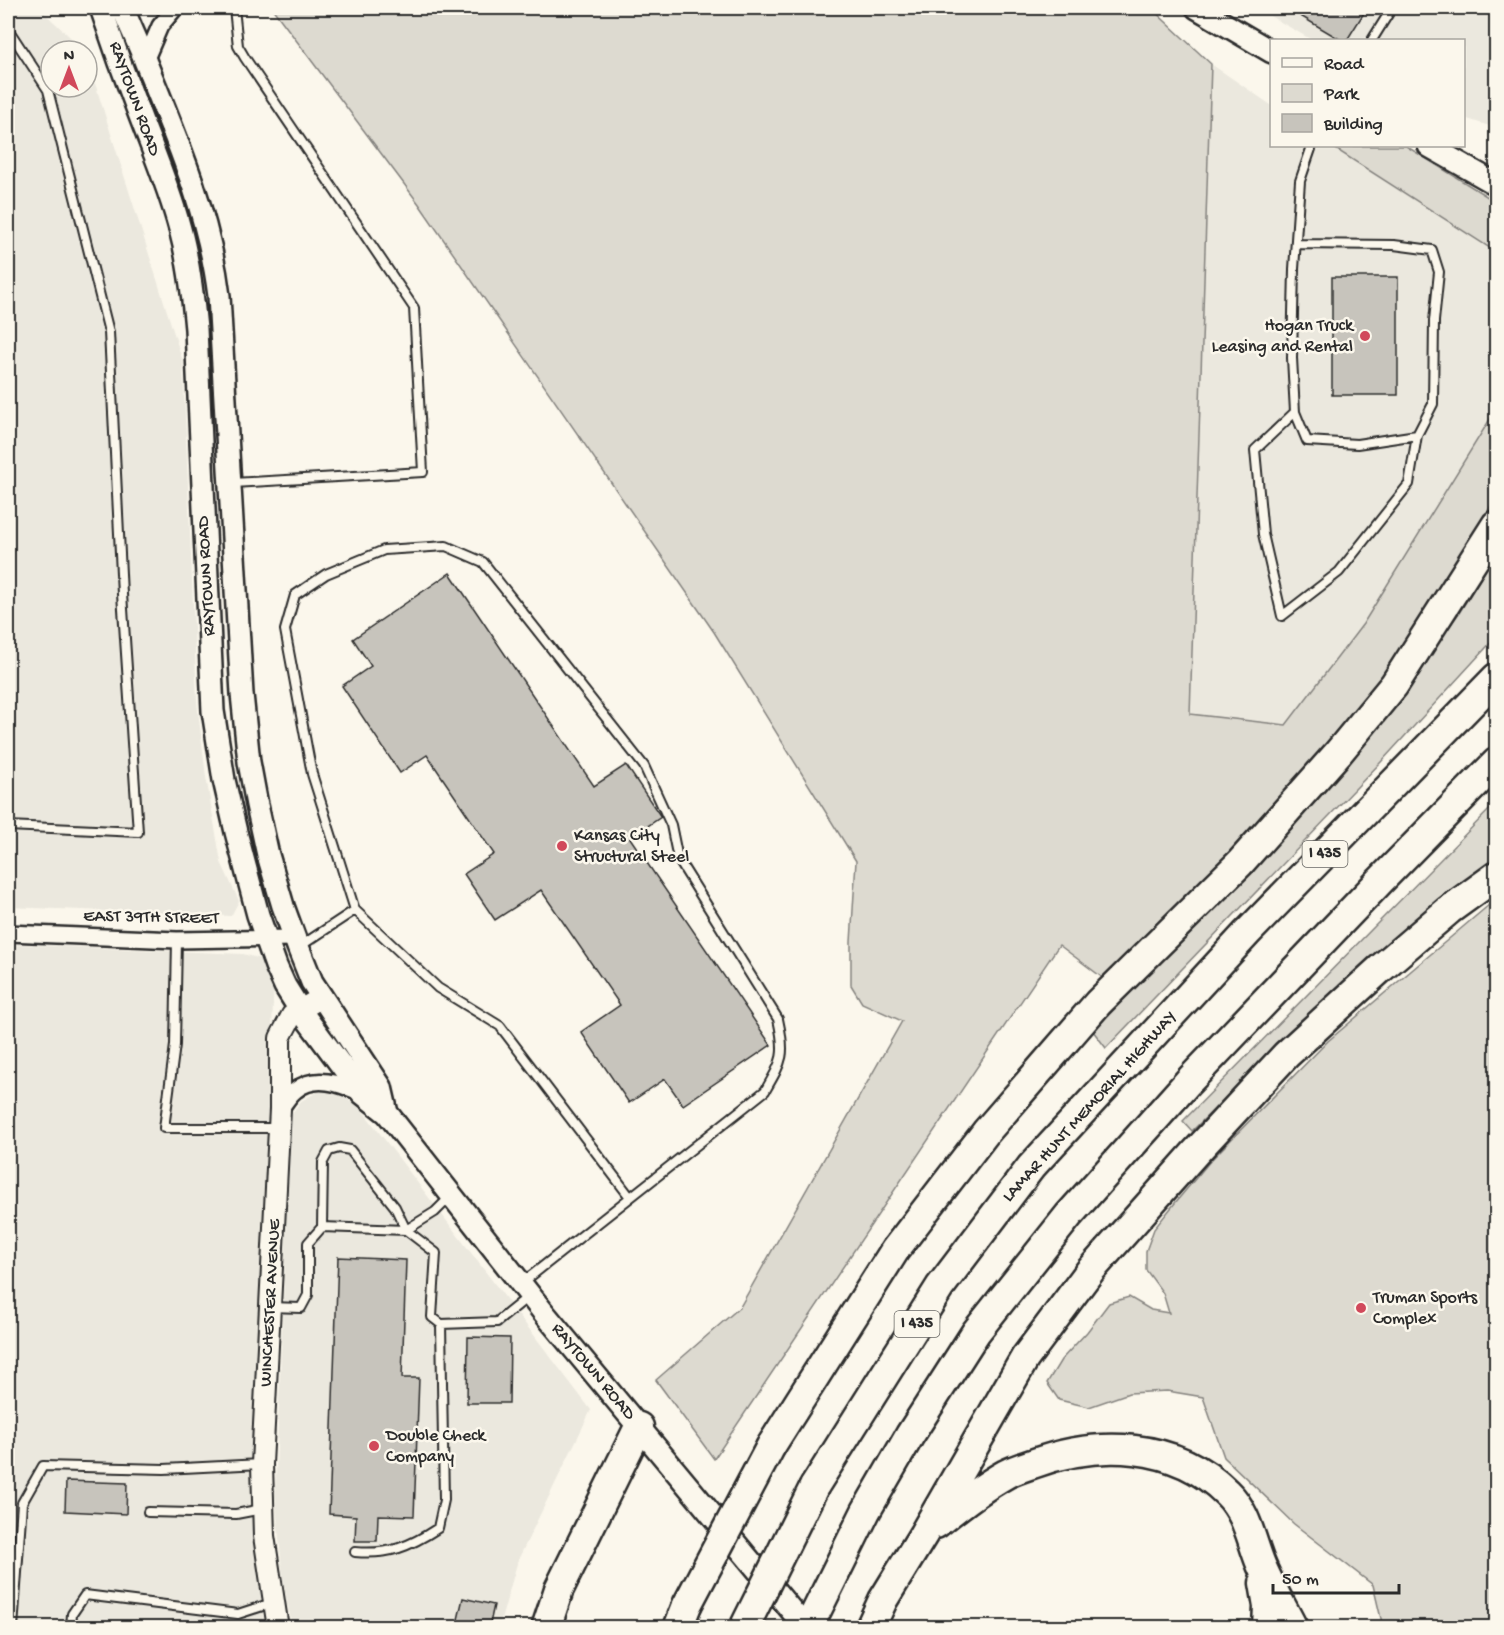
<svg xmlns="http://www.w3.org/2000/svg" width="1504" height="1635" font-family="'Gochi Hand',sans-serif">
  <style>
    .built { fill: #ebe8de }
    .green { fill: #dddad0; stroke: #84827e; stroke-width: 1.5 }
    .building { fill: #c7c4bc; stroke: #2b2b2b; stroke-width: 1.5 }
    .lines { fill: none; stroke-linecap: round; stroke-linejoin: round }
    .service-casing { stroke: #2b2b2b; stroke-width: 12 }
    .minor-casing { stroke: #2b2b2b; stroke-width: 20 }
    .tertiary-casing { stroke: #2b2b2b; stroke-width: 24 }
    .secondary-casing { stroke: #2b2b2b; stroke-width: 26 }
    .motorway-casing { stroke: #2b2b2b; stroke-width: 33 }
    .service { stroke: #fbf7ec; stroke-width: 8 }
    .minor { stroke: #fbf7ec; stroke-width: 15 }
    .tertiary { stroke: #fbf7ec; stroke-width: 20 }
    .secondary { stroke: #fbf7ec; stroke-width: 21 }
    .motorway { stroke: #fbf7ec; stroke-width: 28 }
    .motorway-bridge-casing { stroke: #2b2b2b; stroke-width: 33; stroke-linecap: butt }
    .motorway-bridge { stroke: #fbf7ec; stroke-width: 28 }
    .poi-dot { fill: #d1495b; stroke: #fbf7ec; stroke-width: 2 }
    .labels { text-anchor: middle; dominant-baseline: central; stroke-width: 5; stroke-linejoin: round; paint-order: stroke }
    .shield { fill: #fbf7ec; stroke: #696865; stroke-width: 1.5 }
    .shield-label { font-size: 16px; font-weight: bold; fill: #2b2b2b }
    .street-label { font-size: 18px; fill: #2b2b2b; stroke: #fbf7ec }
    .poi-label { font-size: 18px; fill: #2b2b2b; stroke: #fbf7ec; text-anchor: start }
  </style>
  <rect width="100%" height="100%" fill="#fbf7ec"/>
  <filter id="ink" filterUnits="userSpaceOnUse"><feTurbulence type="fractalNoise" baseFrequency=".0167" numOctaves="2"/><feDisplacementMap in="SourceGraphic" scale="12" xChannelSelector="R" yChannelSelector="G"/><feConvolveMatrix kernelMatrix="1 2 1 2 8 2 1 2 1" color-interpolation-filters="sRGB"/></filter>
  <g filter="url(#ink)">
    <path class="built" d="M8,8h31l46,43h-34v36h36v-29l96,304 14,340 9,75 15,85 18,39 -8,15 -223,-9z
      M1256,8h240v120l-32,-10v-78h-152z
      M1211,64l60,41 1,41h59l165,106 -4,164 -129,208 -77,101 -97,-11z
      M8,944l235,10 18,5 13,20 -21,511 9,120 4,17 -258,1z
      M319,1091l20,3 20,12 232,304 -73,150 -19,67h-207l-9,-46 -8,-86 16,-380 10,-14z"/>
    <path class="green" d="M272,8h879l60,56 -21,650 96,11 77,-101 129,-208 4,-147v228l-75,130 -19,28 -133,161 -166,162 -44,-33 -345,514 -58,-79 84,-73 162,-286 -40,-18 -11,-18v-43l5,-81 -142,-229 -295,-428z
      M1331,146h75l90,56v50z
      M1496,553v84l-115,125 -275,286 -13,-17 109,-112 205,-233 52,-73z
      M1496,803v58l-34,25 -151,127 -119,118 -9,-10z
      M1496,899v728h-113l-10,-42 -79,-61 -70,-67 -21,-60 -36,-6 -38,2 -40,14 -30,-7 -12,-17 14,-23 26,-28 22,-29 20,-6 22,13 18,3 -6,-20 -17,-23v-19l8,-22 21,-26 36,-43 117,-119z"/>
    <path class="building" d="M1287,8h80l-20,32h-6z
      M1332,277h66v118h-66z
      M450,573l144,213 32,-21 35,52 -31,21 141,207 -88,60 -18,-26 -36,24 -48,-71 39,-27 -79,-115 -46,30 -31,-46 30,-20 -67,-99 -27,18 -58,-87 29,-20 -18,-27z
      M338,1257l68,3 -4,118h17l-5,138 -36,-1 -1,26h-22l1,-25 -27,-2z
      M468,1337l42,1 -1,65h-42z
      M66,1481l61,2 -1,31 -61,-3z
      M463,1598l31,7 -5,23h-33z"/>
    <g class="lines">
      <g class="service-casing">
        <path id="service" d="M1372,40l20,-32
          M8,63v-34l40,61 61,242 13,262 16,238 -130,-6
          M1296,244l98,1 38,5 7,22 -5,49 -1,83 -16,31 -60,9 -50,-3 -12,-29 -3,-54 2,-89 6,-88 12,-35
          M1295,412l-40,38 8,84 19,82 57,-44 70,-88 8,-49
          M233,483l190,-11 -9,-164 -169,-250 -7,-12 -4,-38
          M355,910l-43,-136 -27,-144 10,-35 31,-21 58,-24 62,-4 37,16 161,204 27,59 7,34 100,160c8,36 5,41 -13,72l-243,192
          M177,940l-2,105 -11,83h114
          M299,947l56,-37 83,78 62,38 130,171
          M322,1227l1,-65 6,-11 10,-3 11,2 45,57 11,23 30,23 -4,64 9,7 56,-2 32,-26
          M270,1307l31,1 7,-13v-52l14,-16 84,3 29,-18 15,-15
          M148,1512l88,2 26,-5
          M355,1552c34,3 54,-5 83,-24l6,-28 -3,-176
          M13,1628l9,-125 21,-37 121,3 97,-5
          M71,1628l1,-14 13,-19 153,19 34,-11"/>
      </g>
      <g class="minor-casing">
        <path id="minor" d="M145,61l15,-35 15,-18
          M8,933l169,7 118,-2
          M280,1109c5,-6 10,-15 16,-19 19,-16 44,-6 64,2"/>
      </g>
      <g class="tertiary-casing">
        <path id="tertiary" d="M278,1628l-14,-92 -2,-72 18,-355v-71l12,-23 30,-18"/>
      </g>
      <g class="secondary-casing">
        <path id="secondary" d="M101,8c12,36 25,72 39,108 14,37 30,75 40,113 9,33 13,67 16,100l17,382 11,69 12,52 22,83 18,51 9,20 15,24 62,83 25,20 157,200 262,315
          M123,8c7,19 16,36 23,55 31,76 63,151 73,233l23,398 7,68 8,43 11,50 15,51 15,41 14,35 69,105 6,26
          M1197,8l75,44
          M1429,146l67,38"/>
      </g>
      <g class="motorway-casing">
        <path id="motorway" d="M771,1446l124,-196 91,-118 112,-129 142,-140 98,-110 56,-68 102,-160
          M814,1487l126,-200 91,-120 216,-234 249,-255
          M936,1524c22,-18 45,-36 70,-50 8,-4 17,-7 26,-10 65,-24 143,-23 195,29 19,18 24,46 33,69 9,23 22,44 33,66
          M1264,1583l4,23 -1,22
          M546,1628l13,-39 80,-162
          M678,1628l9,-23
          M808,1628l58,-117 44,-76 66,-103 93,-117 119,-133 192,-201 116,-118
          M870,1628l13,-28 40,-65 102,-177 65,-87 105,-118 91,-98 94,-86 69,-59 47,-34"/>
      </g>
      <use href="#service" class="service"/>
      <use href="#minor" class="minor"/>
      <use href="#tertiary" class="tertiary"/>
      <use href="#secondary" class="secondary"/>
      <use href="#motorway" class="motorway"/>
      <g class="motorway-bridge-casing">
        <path id="motorway-bridge" d="M687,1605l84,-159
          M744,1628l70,-141"/>
      </g>
      <use href="#motorway-bridge" class="motorway-bridge"/>
    </g>
  </g>
  <g class="poi-dot">
    <circle cx="1365" cy="336" r="6"/>
    <circle cx="562" cy="846" r="6"/>
    <circle cx="1361" cy="1308" r="6"/>
    <circle cx="374" cy="1446" r="6"/>
  </g>
  <g class="labels">
    <g class="shield">
      <rect x="1302.5" y="841" width="45" height="26" rx="4.5"/>
      <rect x="894.5" y="1311" width="45" height="26" rx="4.5"/>
    </g>
    <g class="shield-label">
      <text x="1325" y="854">I 435</text>
      <text x="917" y="1324">I 435</text>
    </g>
    <g class="street-label">
      <text transform="translate(134 99) rotate(70)">RAYTOWN ROAD</text>
      <text transform="translate(207 576) rotate(-93)">RAYTOWN ROAD</text>
      <text transform="translate(151 918) rotate(1)">EAST 39TH STREET</text>
      <text transform="translate(1090 1107) rotate(-48)">LAMAR HUNT MEMORIAL HIGHWAY</text>
      <text transform="translate(271 1303) rotate(-87)">WINCHESTER AVENUE</text>
      <text transform="translate(593 1372) rotate(50)">RAYTOWN ROAD</text>
    </g>
    <g class="poi-label">
      <text x="1353" y="326" text-anchor="end">Hogan Truck<tspan x="1353" dy="21">Leasing and Rental</tspan></text>
      <text x="574" y="836">Kansas City<tspan x="574" dy="21">Structural Steel</tspan></text>
      <text x="1373" y="1298">Truman Sports<tspan x="1373" dy="21">Complex</tspan></text>
      <text x="386" y="1436">Double Check<tspan x="386" dy="21">Company</tspan></text>
    </g>
  </g>
  <rect width="1504" height="1635" fill="none" stroke="#fbf7ec" stroke-width="30"/>
  <rect x="15" y="15" width="1474" height="1605" fill="none" stroke="#2b2b2b" stroke-width="2" filter="url(#ink)"/>
  <rect x="1270" y="39" width="195" height="108" fill="#fbf7ec" stroke="#a8a59f" stroke-width="1.5"/>
  <rect x="1282" y="58" width="30" height="9" fill="#fbf7ec" stroke="#a8a59f" stroke-width="1.5"/>
  <text x="1324" y="69" font-size="18" fill="#2b2b2b">Road</text>
  <rect x="1282" y="84" width="30" height="18" fill="#dddad0" stroke="#a8a59f" stroke-width="1.5"/>
  <text x="1324" y="99" font-size="18" fill="#2b2b2b">Park</text>
  <rect x="1282" y="114" width="30" height="18" fill="#c7c4bc" stroke="#a8a59f" stroke-width="1.5"/>
  <text x="1324" y="129" font-size="18" fill="#2b2b2b">Building</text>
  <g transform="translate(69 69)"><circle r="28" fill="#fbf7ec" stroke="#a8a59f" stroke-width="1.5"/>
  <path d="M0-4.5L10 22L0 15L-10 22Z" fill="#d1495b"/>
  <text y="-9" font-size="16" font-weight="bold" text-anchor="middle" fill="#2b2b2b">N</text>
  </g>
  <path d="M1273 1584v9h126v-9" fill="none" stroke="#2b2b2b" stroke-width="3"/>
  <text x="1282" y="1584" font-size="18" fill="#2b2b2b" stroke="#fbf7ec" stroke-width="4.5" paint-order="stroke">50 m</text>
</svg>
